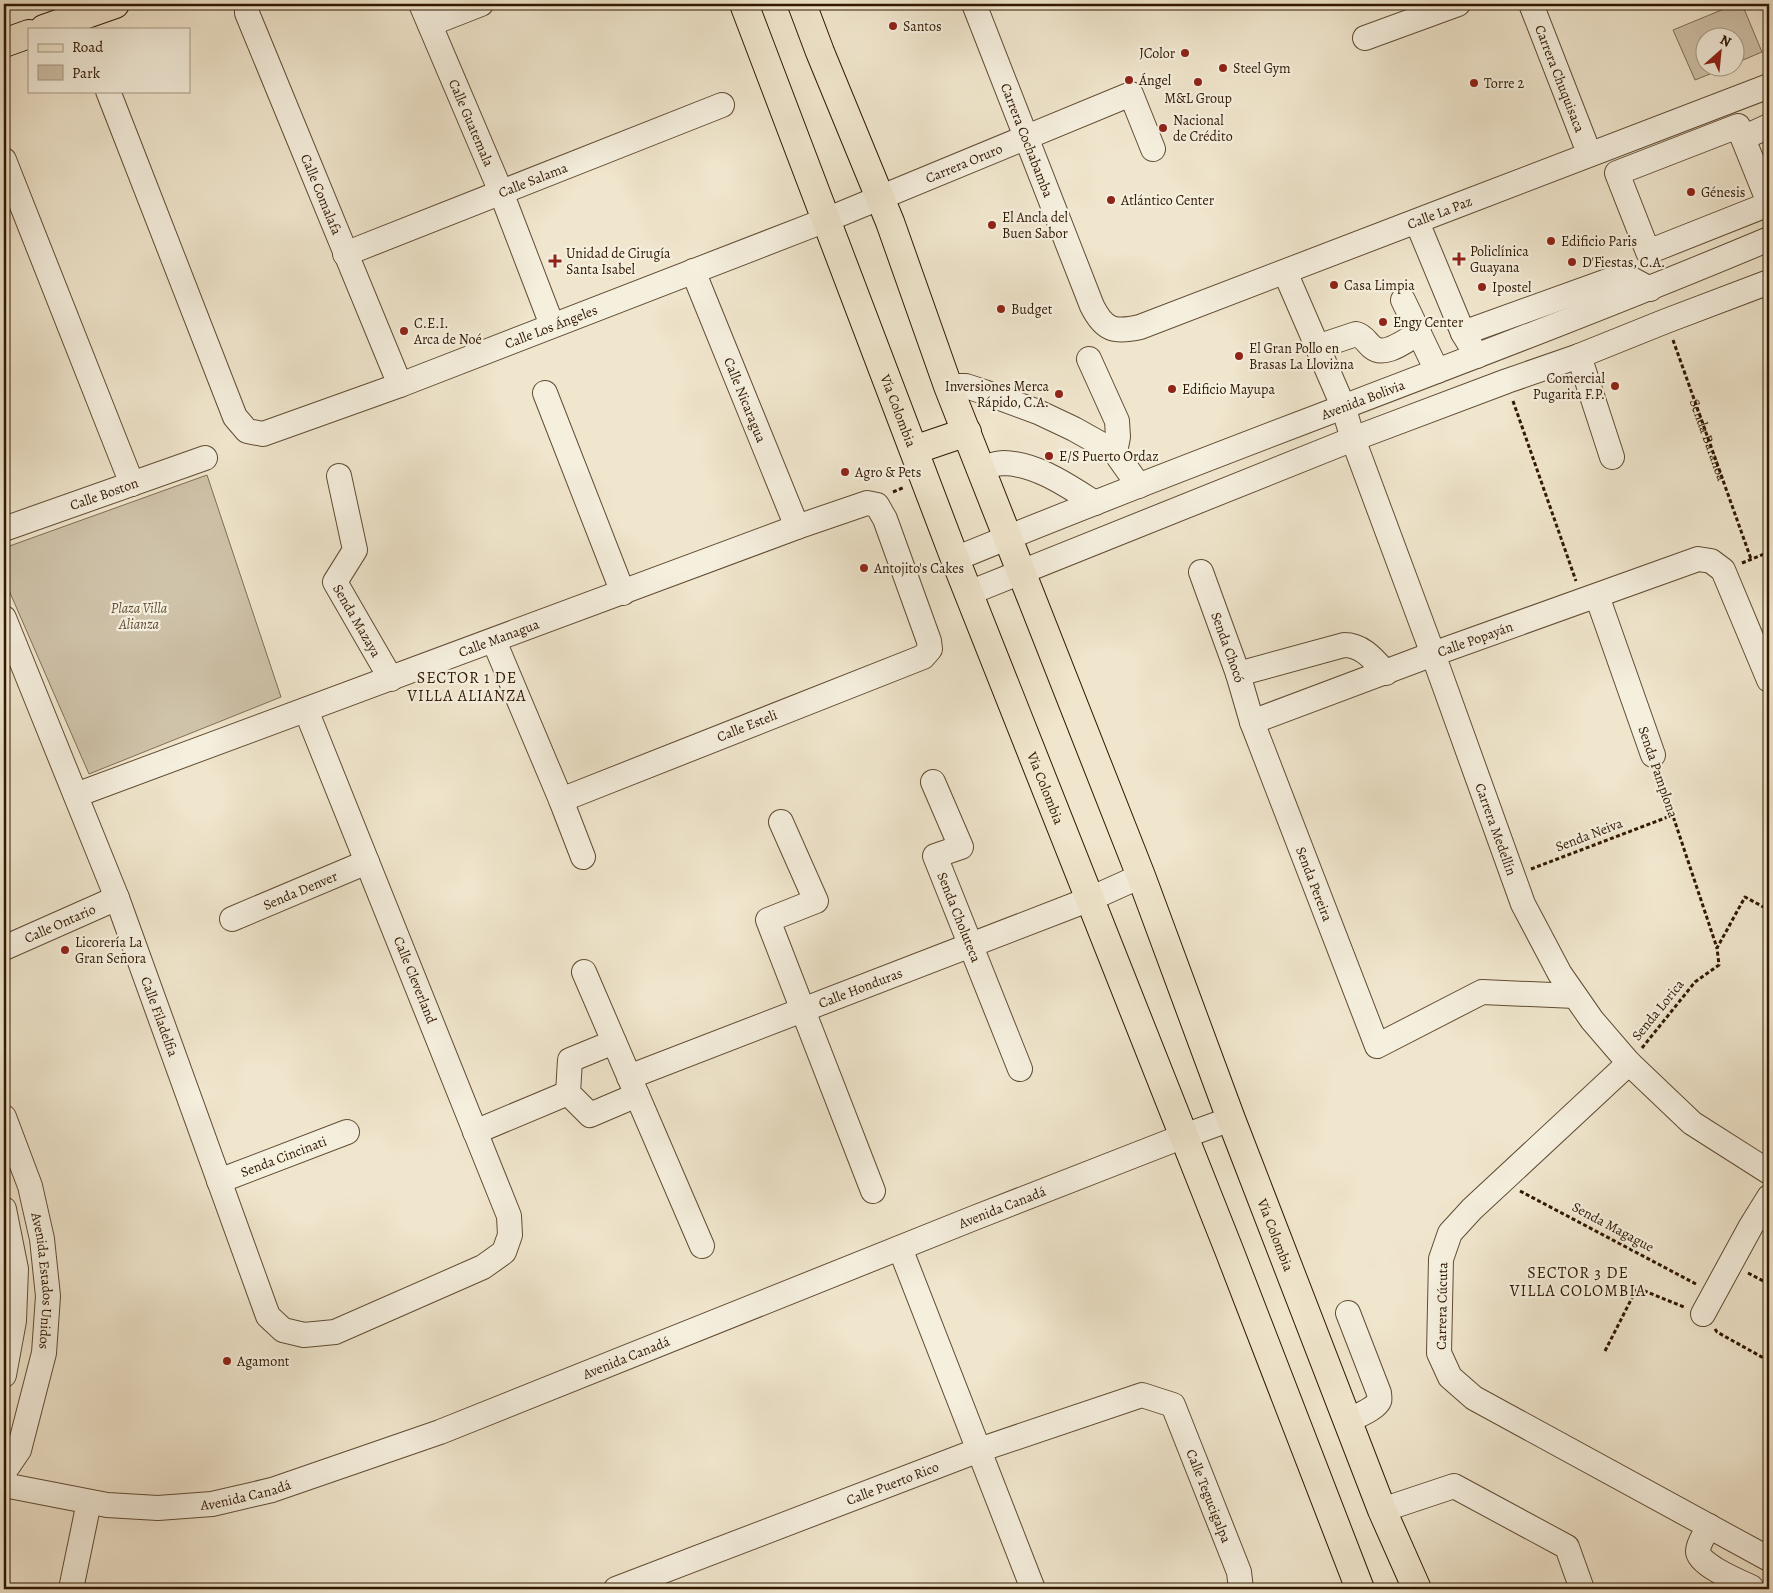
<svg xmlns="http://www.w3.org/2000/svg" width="1773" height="1593" font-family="Alegreya,serif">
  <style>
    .green { fill: #cfc3aa; stroke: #806e55 }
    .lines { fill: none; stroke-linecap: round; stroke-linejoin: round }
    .minor-casing { stroke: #604c33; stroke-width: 26 }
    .major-casing { stroke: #301800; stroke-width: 30 }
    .path { stroke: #301800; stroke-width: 3; stroke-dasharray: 4 2.5; stroke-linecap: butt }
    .minor { stroke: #f5efde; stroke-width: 24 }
    .major { stroke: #f0e6cd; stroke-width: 28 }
    .poi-dot { fill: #8f2418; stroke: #f5efde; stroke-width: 2 }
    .labels { text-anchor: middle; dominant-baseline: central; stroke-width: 4.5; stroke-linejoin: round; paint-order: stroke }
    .poi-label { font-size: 14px; fill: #301800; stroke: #f5efde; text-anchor: start }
    .street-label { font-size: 14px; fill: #301800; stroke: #f5efde }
    .park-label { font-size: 14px; font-style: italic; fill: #604b33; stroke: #f5efde }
    .quarter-label { font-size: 16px; letter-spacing: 1px; fill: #301800; stroke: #f5efde }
  </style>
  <rect width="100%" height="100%" fill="#f0e6cd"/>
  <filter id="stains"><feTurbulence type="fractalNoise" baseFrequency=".004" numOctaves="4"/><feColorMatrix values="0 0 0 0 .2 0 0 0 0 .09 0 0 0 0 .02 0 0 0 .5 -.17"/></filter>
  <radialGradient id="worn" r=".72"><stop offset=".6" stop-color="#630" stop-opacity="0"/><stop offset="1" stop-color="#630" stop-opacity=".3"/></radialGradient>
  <path class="green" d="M1736,4h6l20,48 -26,11v-25h-30v30h19l-30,12 -22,-50z
    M207,475l74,222 -192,77 -85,-195v-31z"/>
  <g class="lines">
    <g class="minor-casing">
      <g id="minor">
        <path id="s2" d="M247,4v9l153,372"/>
        <path id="s3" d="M421,4l80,188 51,133"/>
        <path id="s4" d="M974,4l118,302c12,24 22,27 48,21 210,-79 419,-162 629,-241"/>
        <path id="s5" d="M1531,4l58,149"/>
        <path d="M430,24l51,-20"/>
        <path d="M1365,38l93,-34"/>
        <path id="s6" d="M108,91l127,326 12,14 16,3 137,-49 426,-165 305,-126 22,55"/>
        <path d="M1743,138l26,-12"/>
        <path d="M4,160l128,324"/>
        <path d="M1769,203l-31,-77 -121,47 31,79 121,-48"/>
        <path d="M1417,222l46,111"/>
        <path id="s7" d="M345,254l377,-149"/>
        <path id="s8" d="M693,271l104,256"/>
        <path id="s9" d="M1285,272l58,134 10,33 80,215 90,250 37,70 32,46 37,43 63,60 77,49"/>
        <path d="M1403,300l34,71"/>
        <path d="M1317,347l39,-13c8,2 10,8 16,13 13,11 34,-7 47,-14"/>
        <path d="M1477,356l-14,-23 161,-58 26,14"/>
        <path d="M1579,356l33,101"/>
        <path d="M1089,359l28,62 1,16 -3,15"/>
        <path d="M948,386h18l18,6 54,20 36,17 41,23 24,34"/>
        <path d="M545,393l78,200"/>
        <path d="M981,468c7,-1 15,-5 23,-5 33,1 64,23 91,40"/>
        <path id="s10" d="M339,476l16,74 -20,32 56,97"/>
        <path id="s11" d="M4,529l201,-71"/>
        <path id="s12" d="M955,559c269,-111 545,-207 814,-320"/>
        <path id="s13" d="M1201,572l37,102 14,48 125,324 105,-54 93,4"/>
        <path d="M969,593l384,-154 154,-58 72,-25 87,-35 103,-39"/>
        <path d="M1597,596l56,159"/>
        <path id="s14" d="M4,618l113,280 151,418 15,14 21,5 31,-3 148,-65 21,-15 6,-17 -1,-19 -203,-506"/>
        <path d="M494,641l67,159 22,57"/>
        <path d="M1238,674l106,-29c19,0 30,15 42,28"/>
        <path id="s15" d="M1252,722l181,-68 265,-95 13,2 12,9 46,110"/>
        <path id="s16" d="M933,782l28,65 -26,9 85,213"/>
        <path id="s17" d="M76,795l721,-268 70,-24 10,2 8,14 44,122 1,8 -7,8 -362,143"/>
        <path d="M781,822l35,79 -48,19 105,271"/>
        <path id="s18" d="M232,919l135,-57"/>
        <path id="s19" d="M4,948l113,-50"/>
        <path d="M584,972l118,274"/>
        <path d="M614,1042l-44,18 -2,33 22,22 47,-20"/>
        <path d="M1629,1063l-157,146 -22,24 -9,26 -2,94 11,24 24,21 295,161"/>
        <path id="s20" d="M629,1077l461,-178 51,-23"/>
        <path id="s21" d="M4,1117l26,69 12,53 6,57 -4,57 -25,97 -15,22"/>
        <path d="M475,1132l93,-39"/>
        <path id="s22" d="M219,1181l128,-49"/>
        <path d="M4,1209l12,60 -2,52 -10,54"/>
        <path d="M900,1248l133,341"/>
        <path d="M1703,1314l48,-88 18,-29"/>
        <path d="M1348,1421c7,-4 29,-13 31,-20 1,-1 0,-7 0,-8l-31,-80"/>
        <path id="s23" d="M4,1485l103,20 51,3 54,-4 60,-14 168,-58 534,-214 210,-82 47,-17"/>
        <path d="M1382,1510l72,-24 113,61 15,42"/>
        <path d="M1709,1526c-3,7 -11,17 -11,25 -1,13 42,31 53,36"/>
        <path d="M71,1589l18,-87"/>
        <path id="s24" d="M616,1589l363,-139 163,-55 31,10 66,167 2,17"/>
      </g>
    </g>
    <g class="major-casing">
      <g id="major">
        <path id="s25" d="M744,4l211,555 274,691 131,339"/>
        <path id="s26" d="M802,4l18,48 70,170 58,164 193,490 90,243 151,391 35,79"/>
        <path d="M44,29l71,-25"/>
        <path d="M4,43l25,-9"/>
        <path d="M914,450l53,-18"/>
      </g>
    </g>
    <g class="path">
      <path id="s1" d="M1673,340l78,219"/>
      <path d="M1513,401l63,180"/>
      <path d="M893,492l12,-5"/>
      <path d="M1742,563l27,-11"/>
      <path d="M1659,774l58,174"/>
      <path d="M1531,869l142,-54"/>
      <path d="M1642,1048l53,-66 24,-17 -2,-17 28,-51 24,13"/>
      <path d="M1520,1191l176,93"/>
      <path d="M1748,1273l21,11"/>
      <path d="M1715,1329l2,3 52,29"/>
      <path d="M1605,1351l32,-63 47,19"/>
    </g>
    <use href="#minor" class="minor"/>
    <use href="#major" class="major"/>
  </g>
  <g class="poi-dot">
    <circle cx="893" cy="26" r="5"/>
    <circle cx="1185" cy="53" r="5"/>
    <circle cx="1223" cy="68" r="5"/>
    <circle cx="1129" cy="80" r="5"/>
    <circle cx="1198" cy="82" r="5"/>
    <circle cx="1474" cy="83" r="5"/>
    <circle cx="1163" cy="128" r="5"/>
    <circle cx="1691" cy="192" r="5"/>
    <circle cx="1111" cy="200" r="5"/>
    <circle cx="992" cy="225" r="5"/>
    <circle cx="1551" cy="241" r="5"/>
    <path d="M1456.5 251.5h5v5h5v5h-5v5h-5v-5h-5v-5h5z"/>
    <path d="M552.5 253.5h5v5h5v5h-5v5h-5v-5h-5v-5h5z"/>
    <circle cx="1572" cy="262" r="5"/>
    <circle cx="1334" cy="285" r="5"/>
    <circle cx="1482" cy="287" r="5"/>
    <circle cx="1001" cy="309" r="5"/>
    <circle cx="1383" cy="322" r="5"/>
    <circle cx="404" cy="331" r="5"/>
    <circle cx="1239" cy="356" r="5"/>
    <circle cx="1615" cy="386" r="5"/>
    <circle cx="1172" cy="389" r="5"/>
    <circle cx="1059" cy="394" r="5"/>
    <circle cx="1049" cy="456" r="5"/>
    <circle cx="845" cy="472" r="5"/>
    <circle cx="864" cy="568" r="5"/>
    <circle cx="65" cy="950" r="5"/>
    <circle cx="227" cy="1361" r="5"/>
  </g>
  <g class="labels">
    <g class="poi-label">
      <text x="903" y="26">Santos</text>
      <text x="1175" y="53" text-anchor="end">JColor</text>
      <text x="1233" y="68">Steel Gym</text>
      <text x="1139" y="80">Ángel</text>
      <text x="1484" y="83">Torre 2</text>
      <text x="1198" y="98" text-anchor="middle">M&amp;L Group</text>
      <text x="1173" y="120">Nacional<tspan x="1173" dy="16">de Crédito</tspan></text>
      <text x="1701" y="192">Génesis</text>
      <text x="1121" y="200">Atlántico Center</text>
      <text x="1002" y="217">El Ancla del<tspan x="1002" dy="16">Buen Sabor</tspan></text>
      <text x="1561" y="241">Edificio Paris</text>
      <text x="1470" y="251">Policlínica<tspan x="1470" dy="16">Guayana</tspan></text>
      <text x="566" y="253">Unidad de Cirugía<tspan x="566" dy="16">Santa Isabel</tspan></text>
      <text x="1582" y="262">D'Fiestas, C.A.</text>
      <text x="1344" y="285">Casa Limpia</text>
      <text x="1492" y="287">Ipostel</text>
      <text x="1011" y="309">Budget</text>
      <text x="1393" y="322">Engy Center</text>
      <text x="414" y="323">C.E.I.<tspan x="414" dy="16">Arca de Noé</tspan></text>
      <text x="1249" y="348">El Gran Pollo en<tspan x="1249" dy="16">Brasas La Llovizna</tspan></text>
      <text x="1605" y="378" text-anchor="end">Comercial<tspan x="1605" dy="16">Pugarita F.P.</tspan></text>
      <text x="1049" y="386" text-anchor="end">Inversiones Merca<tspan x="1049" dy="16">Rápido, C.A.</tspan></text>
      <text x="1182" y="389">Edificio Mayupa</text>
      <text x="1059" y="456">E/S Puerto Ordaz</text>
      <text x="855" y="472">Agro &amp; Pets</text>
      <text x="874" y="568">Antojito's Cakes</text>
      <text x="75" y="942">Licorería La<tspan x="75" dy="16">Gran Señora</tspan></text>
      <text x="237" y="1361">Agamont</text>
    </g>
    <g class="street-label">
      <text stroke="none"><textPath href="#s5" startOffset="80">Carrera Chuquisaca</textPath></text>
      <text stroke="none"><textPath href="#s3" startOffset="129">Calle Guatemala</textPath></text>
      <text stroke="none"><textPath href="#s4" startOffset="146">Carrera Cochabamba</textPath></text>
      <text stroke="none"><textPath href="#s6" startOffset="1136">Carrera Oruro</textPath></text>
      <text stroke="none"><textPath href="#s7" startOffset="202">Calle Salama</textPath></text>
      <text stroke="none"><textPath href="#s2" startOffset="205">Calle Comalafa</textPath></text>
      <text stroke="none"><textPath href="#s4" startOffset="704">Calle La Paz</textPath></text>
      <text stroke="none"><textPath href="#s6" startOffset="692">Calle Los Ángeles</textPath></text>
      <text stroke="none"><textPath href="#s8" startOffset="139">Calle Nicaragua</textPath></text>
      <text stroke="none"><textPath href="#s12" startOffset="438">Avenida Bolivia</textPath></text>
      <text stroke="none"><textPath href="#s25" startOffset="435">Vía Colombia</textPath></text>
      <text stroke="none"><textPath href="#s1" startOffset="106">Senda Baranoa</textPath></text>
      <text stroke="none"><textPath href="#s11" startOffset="106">Calle Boston</textPath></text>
      <text stroke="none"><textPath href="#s10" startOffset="158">Senda Mazaya</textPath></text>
      <text stroke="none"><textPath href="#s17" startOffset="451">Calle Managua</textPath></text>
      <text stroke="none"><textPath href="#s15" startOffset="238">Calle Popayán</textPath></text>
      <text stroke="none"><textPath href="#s13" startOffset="80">Senda Chocó</textPath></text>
      <text transform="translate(747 726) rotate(-22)">Calle Esteli</text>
      <text transform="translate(1658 772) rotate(71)">Senda Pamplona</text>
      <text stroke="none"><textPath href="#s25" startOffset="840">Vía Colombia</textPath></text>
      <text stroke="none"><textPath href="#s9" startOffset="596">Carrera Medellín</textPath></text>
      <text transform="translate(1589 835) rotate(-21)">Senda Neiva</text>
      <text stroke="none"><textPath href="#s13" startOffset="332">Senda Pereira</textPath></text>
      <text stroke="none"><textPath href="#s18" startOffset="74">Senda Denver</textPath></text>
      <text stroke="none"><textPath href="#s16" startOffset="164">Senda Choluteca</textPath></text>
      <text stroke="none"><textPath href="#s19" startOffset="61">Calle Ontario</textPath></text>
      <text transform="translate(415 980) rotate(68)">Calle Cleverland</text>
      <text stroke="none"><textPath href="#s20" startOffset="248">Calle Honduras</textPath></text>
      <text transform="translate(1658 1010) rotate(-51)">Senda Lorica</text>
      <text stroke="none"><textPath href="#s14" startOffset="428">Calle Filadelfia</textPath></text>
      <text stroke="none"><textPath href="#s22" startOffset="69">Senda Cincinati</textPath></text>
      <text stroke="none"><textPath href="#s23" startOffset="1055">Avenida Canadá</textPath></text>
      <text transform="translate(1613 1227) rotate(28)">Senda Magague</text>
      <text stroke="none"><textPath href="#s26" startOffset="1319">Vía Colombia</textPath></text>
      <text stroke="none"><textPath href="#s21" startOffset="170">Avenida Estados Unidos</textPath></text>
      <text transform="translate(1442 1306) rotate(-89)">Carrera Cúcuta</text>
      <text stroke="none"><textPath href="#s23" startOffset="650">Avenida Canadá</textPath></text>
      <text stroke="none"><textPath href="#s24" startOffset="296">Calle Puerto Rico</textPath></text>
      <text stroke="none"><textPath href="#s23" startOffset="245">Avenida Canadá</textPath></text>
      <text stroke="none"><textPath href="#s24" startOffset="691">Calle Tegucigalpa</textPath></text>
    </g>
    <g class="park-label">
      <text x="139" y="608">Plaza Villa<tspan x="139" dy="16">Alianza</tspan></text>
    </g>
    <g class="quarter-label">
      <text x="467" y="678">SECTOR 1 DE<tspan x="467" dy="18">VILLA ALIANZA</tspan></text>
      <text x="1578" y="1273">SECTOR 3 DE<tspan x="1578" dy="18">VILLA COLOMBIA</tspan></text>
    </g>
  </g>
  <rect width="1773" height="1593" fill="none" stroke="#f0e6cd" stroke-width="20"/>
  <rect x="5" y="5" width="1763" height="1583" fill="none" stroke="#301800" stroke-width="2.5"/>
  <rect x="10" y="10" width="1753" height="1573" fill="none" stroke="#301800"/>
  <rect x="28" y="28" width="162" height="65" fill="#f5efde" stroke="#a69985"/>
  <rect x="38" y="44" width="25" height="8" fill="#f0e6cd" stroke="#a69985"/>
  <text x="72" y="52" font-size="15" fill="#301800">Road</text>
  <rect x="38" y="65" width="25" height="15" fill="#cfc3aa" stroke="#a69985"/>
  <text x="72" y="78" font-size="15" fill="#301800">Park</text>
  <g transform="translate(1720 52) rotate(27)"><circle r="24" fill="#f5efde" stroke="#a69985"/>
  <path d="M0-4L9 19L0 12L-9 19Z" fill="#8f2418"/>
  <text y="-8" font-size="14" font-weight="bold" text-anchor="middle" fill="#301800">N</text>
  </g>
  <rect width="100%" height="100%" filter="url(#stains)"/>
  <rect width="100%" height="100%" fill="url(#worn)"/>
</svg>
